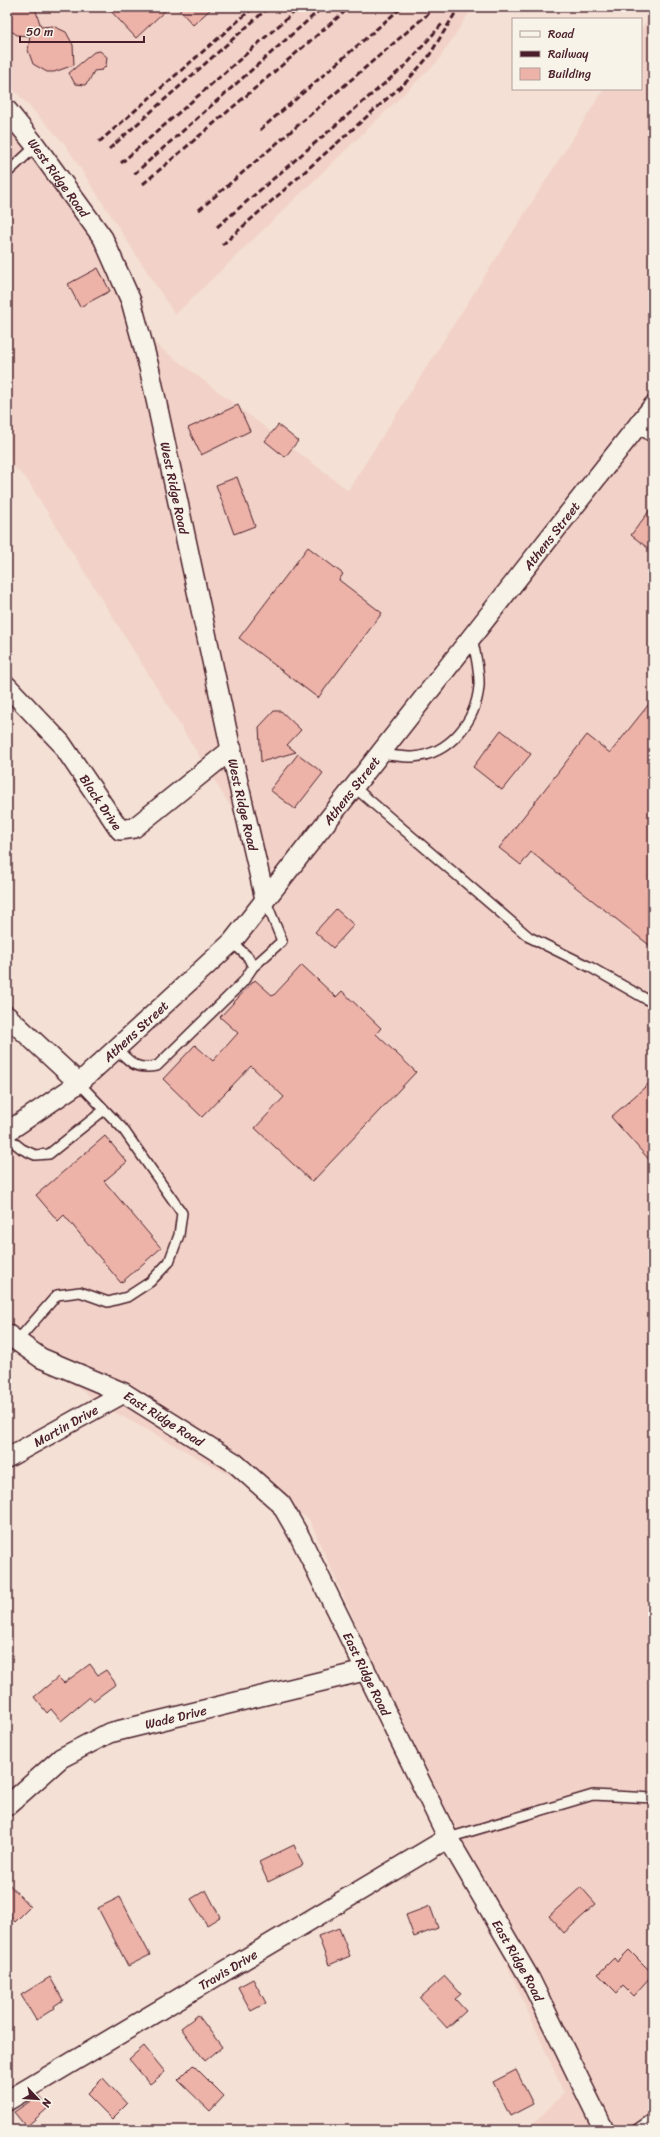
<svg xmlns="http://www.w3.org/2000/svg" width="660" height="2137" font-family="Sriracha,sans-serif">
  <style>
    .built { fill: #f2d2c8 }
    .building { fill: #edb3a9; stroke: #4a1f2b }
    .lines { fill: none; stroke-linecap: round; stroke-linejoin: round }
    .lane-casing { stroke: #4a1f2b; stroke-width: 12 }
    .street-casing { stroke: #4a1f2b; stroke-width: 22 }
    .lane { stroke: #f7f3e8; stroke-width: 9 }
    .street { stroke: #f7f3e8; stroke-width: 19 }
    .rail { stroke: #4a1f2b; stroke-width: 3; stroke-dasharray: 6 3; stroke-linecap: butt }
    .labels { text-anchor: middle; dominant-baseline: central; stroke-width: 3.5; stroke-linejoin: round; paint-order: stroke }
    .street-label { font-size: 13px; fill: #4a1f2b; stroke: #f7f3e8 }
  </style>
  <rect width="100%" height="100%" fill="#f4e0d5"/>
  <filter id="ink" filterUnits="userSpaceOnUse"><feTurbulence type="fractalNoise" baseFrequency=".025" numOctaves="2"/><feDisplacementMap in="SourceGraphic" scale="8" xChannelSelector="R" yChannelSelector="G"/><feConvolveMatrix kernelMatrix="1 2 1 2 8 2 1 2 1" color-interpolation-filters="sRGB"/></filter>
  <g filter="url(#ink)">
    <path class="built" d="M7,7h466l-35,54 -263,254 -111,-172 -57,-60z
      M653,11v2119h-126l37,-37 -255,-574 -202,-111 -100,-68v-202l278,-244 -259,-416 -19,-17v-343l110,143 24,72 207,157 256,-401h37v-59z"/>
    <path class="building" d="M7,7l28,1 6,19 12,-1 13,6 7,13 1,20 -20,7h-7l-14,-8 -5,-14 2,-14 -13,-1 -10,-7z
      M107,7h62l-33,31z
      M177,7h36l-20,18z
      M100,51l7,6 -1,9 -4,4 -8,1 -5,10 -4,4 -10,-1 -6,-11 25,-21z
      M98,268l12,23 -30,16 -12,-23z
      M238,405l12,26 -49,24 -13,-27z
      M278,425l20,16 -13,16 -20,-16z
      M237,477l18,49 -21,8 -18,-49z
      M653,506v46l-22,-17z
      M308,547l35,27 -4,6 43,33 -64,85 -79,-60z
      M653,699v249l-122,-96 -10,13 -22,-17 88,-113 23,18z
      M274,711h7l20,19 -14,15 9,7 -35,10 -2,-35z
      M501,730l30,24 -29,36 -29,-23z
      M298,754l25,19 -28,36 -25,-19z
      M336,909l18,16 -21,23 -18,-16z
      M302,965l34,32 6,-6 39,37 -5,6 40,38 -104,110 -57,-54 29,-31 -33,-31 -49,51 -39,-38 32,-34 18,16 25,-28 -18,-16 35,-37 18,16z
      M653,1080v84l-42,-47z
      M105,1136l22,26 -23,19 57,67 -40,35 -57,-68 -6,6 -22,-26z
      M90,1664l8,11 8,-5 10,14 -23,17 -3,-4 -29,24 -10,-12 -4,4 -13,-16 24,-20 6,6z
      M294,1845l9,20 -35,17 -9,-20z
      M7,1882l23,25 -15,15 -8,-9z
      M581,1887l15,17 -32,29 -15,-17z
      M206,1890l14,27 -13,8 -16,-26z
      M120,1897l30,58 -22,11 -30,-58z
      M430,1906l8,22 -24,9 -8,-22z
      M339,1928l11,28 -21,9 -11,-29z
      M629,1950l24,24 -20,22 -10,-10 -6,7 -19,-19 16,-16 3,4z
      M445,1976l16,18 -6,5 11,12 -19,17 -27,-30z
      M50,1977l13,23 -9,6 1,2 -19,12 -15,-25z
      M253,1979l13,24 -15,8 -13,-24z
      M198,2015l24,32 -17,14 -24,-33z
      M144,2046l21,26 -15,12 -21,-25z
      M193,2065l31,31 -14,15 -32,-31z
      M516,2070l17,34 -23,12 -17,-34z
      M103,2078l24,26 -15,15 -25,-25z
      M38,2096l10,12 -22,19 -12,-15z"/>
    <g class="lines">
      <g class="lane-casing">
        <path id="lane" d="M7,173l29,-27
          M637,427l16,11
          M379,754c11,1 23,3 34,3 37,-3 63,-36 66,-71 1,-16 -4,-33 -7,-49
          M354,787l175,150 61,30 63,36
          M253,967l29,-26 -17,-42
          M116,1048c15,15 19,22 41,18l86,-84 10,-15 -5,-10 -16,-15
          M7,1137l15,12 13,6 14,-1 55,-44
          M17,1341l40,-46 23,-3 28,10 19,-5 23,-15 19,-20 10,-27 3,-22 -59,-84 -44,-46
          M448,1838l145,-43 60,3
          M636,2130l17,-12"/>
      </g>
      <g class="street-casing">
        <g id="street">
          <path id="s1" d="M7,110l29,36 67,92 28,63 18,66 89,415 27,117"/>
          <path id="s2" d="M7,686l54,57 59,87 14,-2 98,-79"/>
          <path d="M7,1016l72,67"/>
          <path id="s3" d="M7,1132l72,-49 153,-141 421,-536"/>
          <path id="s4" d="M7,1334l34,24 83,35 111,70 46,41 19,33 148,301 82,141 74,151"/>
          <path id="s5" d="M7,1458l117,-65"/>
          <path id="s6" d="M7,1806l54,-48 48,-25 255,-62"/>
          <path id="s7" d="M7,2101l441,-263"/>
        </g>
      </g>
      <use href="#lane" class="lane"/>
      <use href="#street" class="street"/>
      <path class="rail" d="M260,130l142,-123
        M99,142l155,-135
        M109,149l160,-142
        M121,163l179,-156
        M134,174l189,-167
        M143,184l207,-177
        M199,210l237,-203
        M217,227l189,-162 36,-41
        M222,245l185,-164 22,-25 30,-49"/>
    </g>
  </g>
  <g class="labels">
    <g class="street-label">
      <text stroke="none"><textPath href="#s1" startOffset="85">West Ridge Road</textPath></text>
      <text stroke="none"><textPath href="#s1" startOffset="421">West Ridge Road</textPath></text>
      <text stroke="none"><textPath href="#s3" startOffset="812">Athens Street</textPath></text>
      <text stroke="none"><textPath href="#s3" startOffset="488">Athens Street</textPath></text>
      <text stroke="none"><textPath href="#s2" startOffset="150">Black Drive</textPath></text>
      <text stroke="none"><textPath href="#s1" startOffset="745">West Ridge Road</textPath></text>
      <text stroke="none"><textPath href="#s3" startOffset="164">Athens Street</textPath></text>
      <text stroke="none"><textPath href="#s4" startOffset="179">East Ridge Road</textPath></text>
      <text stroke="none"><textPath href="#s5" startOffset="67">Martin Drive</textPath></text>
      <text stroke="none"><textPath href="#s4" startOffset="515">East Ridge Road</textPath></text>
      <text stroke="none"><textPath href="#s6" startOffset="195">Wade Drive</textPath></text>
      <text stroke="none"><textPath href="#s4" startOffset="839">East Ridge Road</textPath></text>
      <text stroke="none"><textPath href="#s7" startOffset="257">Travis Drive</textPath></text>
    </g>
  </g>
  <rect width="660" height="2137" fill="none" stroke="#f7f3e8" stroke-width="24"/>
  <rect x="12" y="12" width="636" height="2113" fill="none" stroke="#4a1f2b" stroke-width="1.5" filter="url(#ink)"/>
  <rect x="512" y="18" width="130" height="72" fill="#f7f3e8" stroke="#b29e9c"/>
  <rect x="520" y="31" width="20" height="6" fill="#f7f3e8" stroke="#b29e9c"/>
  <text x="548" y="38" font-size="12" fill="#4a1f2b">Road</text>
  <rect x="520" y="51" width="20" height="6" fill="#4a1f2b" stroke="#b29e9c"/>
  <text x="548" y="58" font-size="12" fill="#4a1f2b">Railway</text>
  <rect x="520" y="68" width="20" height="12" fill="#edb3a9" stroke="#b29e9c"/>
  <text x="548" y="78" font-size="12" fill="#4a1f2b">Building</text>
  <g transform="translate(38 2099) rotate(115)" stroke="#f7f3e8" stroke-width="3" paint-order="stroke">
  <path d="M0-3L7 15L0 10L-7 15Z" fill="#4a1f2b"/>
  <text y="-6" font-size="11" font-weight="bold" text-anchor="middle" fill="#4a1f2b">N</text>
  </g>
  <path d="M20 36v6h124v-6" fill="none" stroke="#4a1f2b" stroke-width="2"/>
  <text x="26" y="36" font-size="12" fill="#4a1f2b" stroke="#f7f3e8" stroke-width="3" paint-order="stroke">50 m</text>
</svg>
